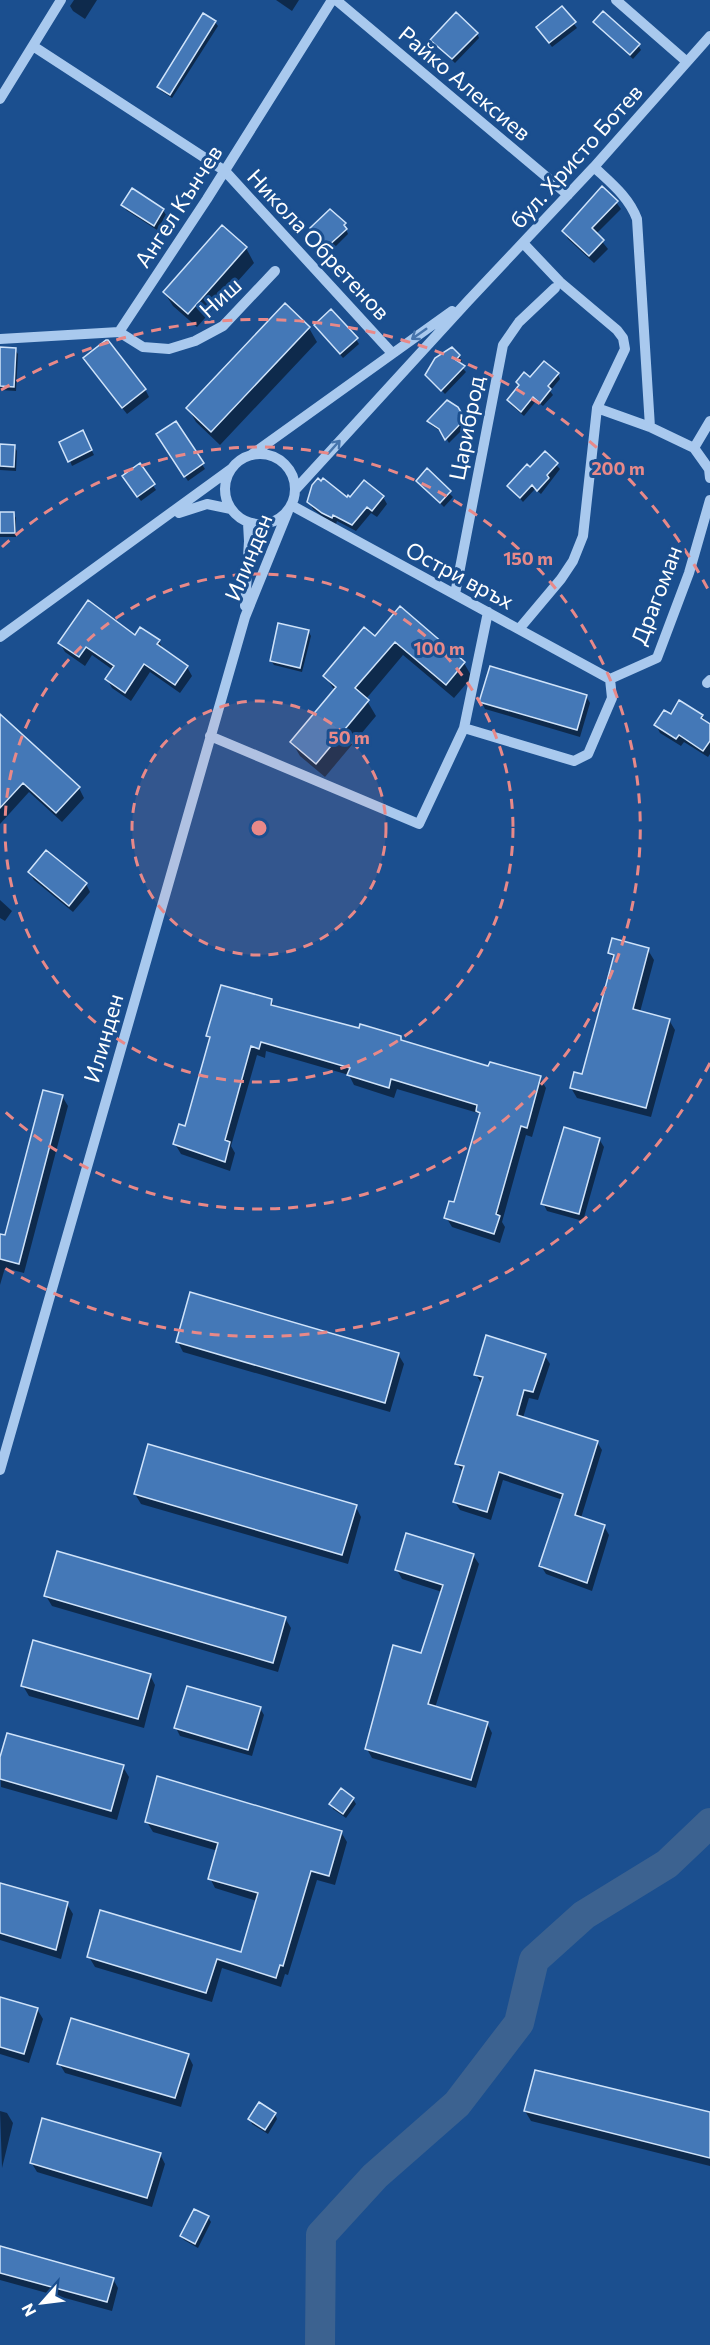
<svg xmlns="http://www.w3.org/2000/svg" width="710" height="2345" font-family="Commissioner,sans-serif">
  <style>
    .shadow { fill: #0007 }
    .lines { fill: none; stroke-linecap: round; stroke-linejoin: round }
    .river { stroke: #3c6290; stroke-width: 30 }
    .building { fill: #4478b7; stroke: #cfe3fa; stroke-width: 1.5 }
    .minor { stroke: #a9c9ee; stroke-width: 10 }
    .oneway { stroke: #4674ac }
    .ring { fill: none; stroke: #e88989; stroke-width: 3; stroke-dasharray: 10 8 }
    .labels { text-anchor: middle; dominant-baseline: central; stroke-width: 6; stroke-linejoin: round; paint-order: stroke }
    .street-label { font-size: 22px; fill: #fff; stroke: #1b4f8f }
    .centre { fill: #e88989; stroke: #1b4f8f; stroke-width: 3 }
    .ring-label { font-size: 18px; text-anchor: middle; font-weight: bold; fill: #e88989; stroke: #1b4f8f; stroke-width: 6; stroke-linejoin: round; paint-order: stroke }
  </style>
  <rect width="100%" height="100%" fill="#1b4f8f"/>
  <path class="shadow" d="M74,0h23l-12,19 -12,-8 -3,-5z
    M276,0h23l-7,11z
    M562,8l15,20 -25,19 -11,-15z
    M204,15l11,7 3,4 -46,72 -11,-7 -2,-4z
    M594,22l44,23 3,5 -8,9z
    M477,33l2,5 -24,25 -23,-22z
    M616,202l5,7 -25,25 12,15 -14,14 -26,-24 -4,-8z
    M123,205l40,5 3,5 -9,15 -31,-20z
    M344,224l4,10 -17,17 -20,-23z
    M246,248l8,15 -57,64 -24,-21 -9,-14z
    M316,326l40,13 3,5 -16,14z
    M309,328l8,14 -97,103 -24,-23 -8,-14z
    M0,349l15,1 3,4 -2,37 -16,-1z
    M459,356l3,5 -3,3 7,8 -21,22 -18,-19z
    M89,366l56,23 4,8 -22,17z
    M558,374l2,5 -10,12 3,4 -10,11 -7,-5 -12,15 -13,-11 -2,-5 11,-13 -2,-5z
    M457,408l10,17 -18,18 -6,-10 -12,-8 -2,-4z
    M175,423l30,46 -17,12 -30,-46z
    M85,437l9,18 -22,11 -2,-5z
    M0,445l14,1 3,5 -1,20 -16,-1z
    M545,453l15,16 -19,25 -6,-5 -12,13 -14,-16z
    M139,465l17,25 -15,11 -15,-20z
    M427,471l26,26 -9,10 -26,-26z
    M383,497l4,7 -10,13 -6,-4 -15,18 -19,-10 -1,3 -9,-4 -14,-11 -4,-7z
    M13,513l3,5v19h-16v-23z
    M400,609l64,54 8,14 -18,21 -51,-43 -37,44 10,17 -51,61 -25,-21 -8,-14 43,-51 -10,-15 50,-38z
    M308,631l3,5 -9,36 -28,-7 -3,-4z
    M135,637l24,4 5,10 23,16 5,9 -12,17 -30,-21 -19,29 -19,-13 -5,-9 6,-9 -21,-15 -7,11 -20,-14 -5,-9z
    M586,696l4,7 -10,34 -95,-28 -4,-8z
    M0,716l79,72 5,10 -22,24 -33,-30 -29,32z
    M671,716h31l8,10v28l-2,3 -24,-15 -3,4 -21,-13 -4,-8z
    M30,873l56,11 4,8 -17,20 -39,-32z
    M0,900l12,11 -7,10 -5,-3z
    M648,950l6,10 -14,52 29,8 6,10 -24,87 -74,-19 -6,-10 12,-12 31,-116 -4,-7z
    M271,1000l4,8 85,22 40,7 4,6 85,25 51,10 6,10 -14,49 -6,-2 -24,87 3,5 -5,16 -48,-16 -6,-10 9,-13 26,-87 -3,-4 -81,-24 -3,9 -40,-13 -5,-10 -83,-24 -1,7 -8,-3 -26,91 4,7 -5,18 -49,-17 -6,-10 11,-17 25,-85 -4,-6z
    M62,1096l6,10 -44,167 -19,-5 -5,17v-49l6,1z
    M599,1139l5,8 -21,74 -36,-10 -4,-8z
    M178,1342l220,12 6,10 -14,48 -207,-60z
    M545,1356l5,8 -12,36 -9,-2 -6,20 74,24 5,8 -21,68 23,8 5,9 -17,56 -46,-17 -5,-8 22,-66 -60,-20 -12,40 -31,-10 -5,-8 9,-29 -7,-9 25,-80 -6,-9z
    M135,1494l221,13 5,10 -13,47 -207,-60z
    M473,1555l6,9 -44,144 52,15 5,10 -16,55 -104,-30 -5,-9 55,-94 20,-63 -40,-13 -5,-9z
    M46,1596l239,22 6,10 -13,44 -226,-66z
    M150,1675l5,10 -11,43 -115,-32 -6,-10z
    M260,1708l4,7 -12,41 -72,-20 -4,-8z
    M0,1762l123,5 6,10 -12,43 -116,-33z
    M353,1799l3,5 -10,14 -13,-9 -2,-5z
    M147,1822l194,10 6,10 -12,43 -18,-5 -29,95 -3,-1 -4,13 -59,-19 -10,34 -117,-35 -6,-10 153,-3 15,-53 -42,-13 -5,-10 8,-27 -65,-19z
    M0,1884l67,20 6,10 -12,45 -61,-19z
    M0,1999l37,10 6,10 -14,44 -29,-9z
    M188,2055l5,10 -12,42 -116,-34 -6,-10z
    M0,2111l7,2 6,10 -11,45z
    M525,2111l185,2v53l-179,-45z
    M275,2114l2,5 -9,15 -16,-10 -2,-5z
    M160,2154l5,10 -13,43 -115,-35 -6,-10z
    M208,2217l3,5 -13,26 -14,-8 -3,-4z
    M0,2248l113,31 5,9 -6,23 -112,-31z"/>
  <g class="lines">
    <path class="river" d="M320,2345l1,-110 54,-59 82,-72 62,-81 15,-63 50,-45 83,-51 43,-41"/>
  </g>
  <path class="building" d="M562,6l14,16 -27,21 -13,-16z
    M603,11l37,33 -10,11 -37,-33z
    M456,12l22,21 -26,26 -22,-19z
    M203,13l13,8 -46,74 -13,-8z
    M602,186l16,15 -26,27 12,12 -15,16 -27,-25z
    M132,188l32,21 -10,17 -33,-21z
    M330,209l16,14 -2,2 3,4 -20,18 -17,-19z
    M222,225l25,22 -59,67 -25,-22z
    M285,303l25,24 -99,105 -25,-24z
    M331,309l27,29 -18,16 -26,-29z
    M106,340h2l38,49 -24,19 -39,-50z
    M0,347l16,1 -2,39 -14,-1z
    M452,347l8,8 -4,5 9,6 -24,25 -16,-16 10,-17z
    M544,361l15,12 -11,13 3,3 -11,14 -7,-6 -12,15 -14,-12 12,-15 -3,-3 8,-10 6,5z
    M447,400l11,7 7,12 -20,21 -6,-11 -12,-8z
    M176,421l28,42 -20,14 -28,-43z
    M83,430l9,20 -24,12 -9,-20z
    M0,444l15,1 -1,22 -14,-1z
    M545,451l13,12 -11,12 2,3 -12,13 -5,-6 -12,13 -13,-12 20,-22 3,3z
    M140,463l15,21 -18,13 -15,-21z
    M427,468l24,23 -11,12 -24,-22z
    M318,478l3,3 2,-3 24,19 1,-2 2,2 14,-17 20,16 -12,15 -5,-4 -15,18 -19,-10 -1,3 -10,-5 -15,-11 5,-17z
    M0,512h14l1,21h-15z
    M88,600l47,35 5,-8 20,13 -3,4 31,22 -13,19 -31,-21 -19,29 -20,-14 9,-13 -28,-19 -7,10 -21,-14z
    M400,606l65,56 -19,23 -51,-43 -40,46 14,12 -53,64 -26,-22 46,-55 -13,-11 41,-49 11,9z
    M278,623l31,7 -9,38 -30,-7z
    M490,666l97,29 -10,35 -98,-28z
    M679,700l24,15 -2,3 9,6v17l-7,10 -24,-16 -3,4 -22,-14 10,-15 7,4z
    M0,714l80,73 -24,26 -33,-30 -23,25z
    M46,850l41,33 -18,23 -41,-34z
    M612,938l37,10 -16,61 37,10 -24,89 -76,-20 4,-16 8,2 32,-119 -6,-2z
    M221,985l51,14 -1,6 88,23 1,-4 41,12v4l87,26 2,-4 51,14 -14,52 -6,-2 -25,88 4,2 -6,18 -50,-16 5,-17 5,1 26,-89 -4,-2 1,-6 -86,-26 -2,9 -42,-13 3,-7 -89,-26 -2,7 -8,-3 -26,94 5,2 -5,20 -52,-18 6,-20 6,2 25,-89 -4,-1z
    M43,1090l20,5 -44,169 -19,-5v-25l5,1z
    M564,1127l36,11 -21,76 -38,-10z
    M190,1292l209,61 -14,50 -209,-61z
    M486,1335l60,19 -13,38 -9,-2 -7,25 81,26 -23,74 30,10 -18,58 -48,-17 24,-72 -64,-22 -12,40 -34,-10 11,-36 -9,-2 28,-87 -9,-2z
    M148,1444l209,61 -15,50 -208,-61z
    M406,1533l68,21 -46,150 60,18 -17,58 -106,-31 28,-104 28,8 22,-68 -48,-15z
    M57,1551l229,66 -13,46 -229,-67z
    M33,1640l118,34 -13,45 -117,-33z
    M187,1686l74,21 -13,43 -74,-22z
    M7,1733l117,32 -13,46 -111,-32v-22z
    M157,1776l185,55 -13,45 -18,-5 -28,95 -3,-1 -4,13 -59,-19 -11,34 -119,-36 13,-47 141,42 17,-59 -50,-14 10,-36 -73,-21z
    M341,1788l13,10 -11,16 -14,-10z
    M0,1883l68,19 -12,48 -56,-17z
    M0,1997l38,11 -14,46 -24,-7z
    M71,2018l118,36 -14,44 -118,-34z
    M535,2070l175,42v46l-186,-47z
    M259,2102l17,11 -11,17 -17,-11z
    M42,2118l119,35 -14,45 -117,-35z
    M194,2209l15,7 -14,28 -15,-8z
    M0,2246l114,32 -7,24 -107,-29z"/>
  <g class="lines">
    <path class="minor" d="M336,0l232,195
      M616,0l71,62
      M33,46l192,125 167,182
      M0,99l61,-99
      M594,167c17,16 35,30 43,52l13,208
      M523,243l37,39 57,48 6,8 2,11 -28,59 53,19 44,21 15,21 1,9
      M119,332l24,15 26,2 26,-8 28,-15 52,-55
      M0,339l119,-7 88,-133 125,-199
      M694,448l16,-27
      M225 489a35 35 0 1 1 70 0a35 35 0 1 1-70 0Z
      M251,455l201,-144
      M295,490l173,-189 126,-134 116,-131
      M291,505l319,174
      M179,513l28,-9 24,5
      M455,594l48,-249 16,-23 36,-34
      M245,606l4,-65 -1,-18
      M519,629l42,-50 12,-18 10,-25 14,-128
      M0,637l231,-168
      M610,679l47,-21 32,-85 21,-73
      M707,683l3,-3
      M464,728l24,-116
      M210,736l209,88 45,-96 110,33 14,-7 24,-56 -2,-19
      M0,1470l245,-853 43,-106"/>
  </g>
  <defs><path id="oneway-shaft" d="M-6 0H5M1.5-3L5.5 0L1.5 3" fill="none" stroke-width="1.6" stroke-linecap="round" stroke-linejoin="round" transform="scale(1.5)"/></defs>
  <g class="oneway">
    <use href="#oneway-shaft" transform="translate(419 334) rotate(145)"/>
    <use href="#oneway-shaft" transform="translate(334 447) rotate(-48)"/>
  </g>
  <circle cx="259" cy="828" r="127" fill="#e88989" fill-opacity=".12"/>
  <g class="ring">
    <circle cx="259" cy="828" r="127"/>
    <circle cx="259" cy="828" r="254"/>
    <path d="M2 547A381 381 0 1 1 2 1109"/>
    <path d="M710 1063A508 508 0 0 1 1 1266M1 390A508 508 0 0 1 710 593"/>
  </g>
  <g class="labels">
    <g class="street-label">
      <text transform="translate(465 83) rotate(40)">Райко Алексиев</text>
      <text transform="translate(576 156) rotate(-48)">бул. Христо Ботев</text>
      <text transform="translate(178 206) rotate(-57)">Ангел Кънчев</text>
      <text transform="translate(319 244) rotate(47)">Никола Обретенов</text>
      <text transform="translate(220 297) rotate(-42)">Ниш</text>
      <text transform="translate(466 428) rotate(-79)">Цариброд</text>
      <text transform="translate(248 557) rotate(-68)">Илинден</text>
      <text transform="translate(460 575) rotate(28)">Остри връх</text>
      <text transform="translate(656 595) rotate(-69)">Драгоман</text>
      <text transform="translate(103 1038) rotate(-74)">Илинден</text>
    </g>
  </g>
  <circle cx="259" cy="828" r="9" class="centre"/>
  <g class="ring-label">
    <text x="618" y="475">200 m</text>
    <text x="528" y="565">150 m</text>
    <text x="439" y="655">100 m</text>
    <text x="349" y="744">50 m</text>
  </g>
  <g transform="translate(42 2303) rotate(242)" stroke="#1b4f8f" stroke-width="4.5" paint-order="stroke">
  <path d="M0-4.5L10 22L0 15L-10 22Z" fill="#ffffff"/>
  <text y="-9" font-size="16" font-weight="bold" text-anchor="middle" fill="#ffffff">N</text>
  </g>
</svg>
